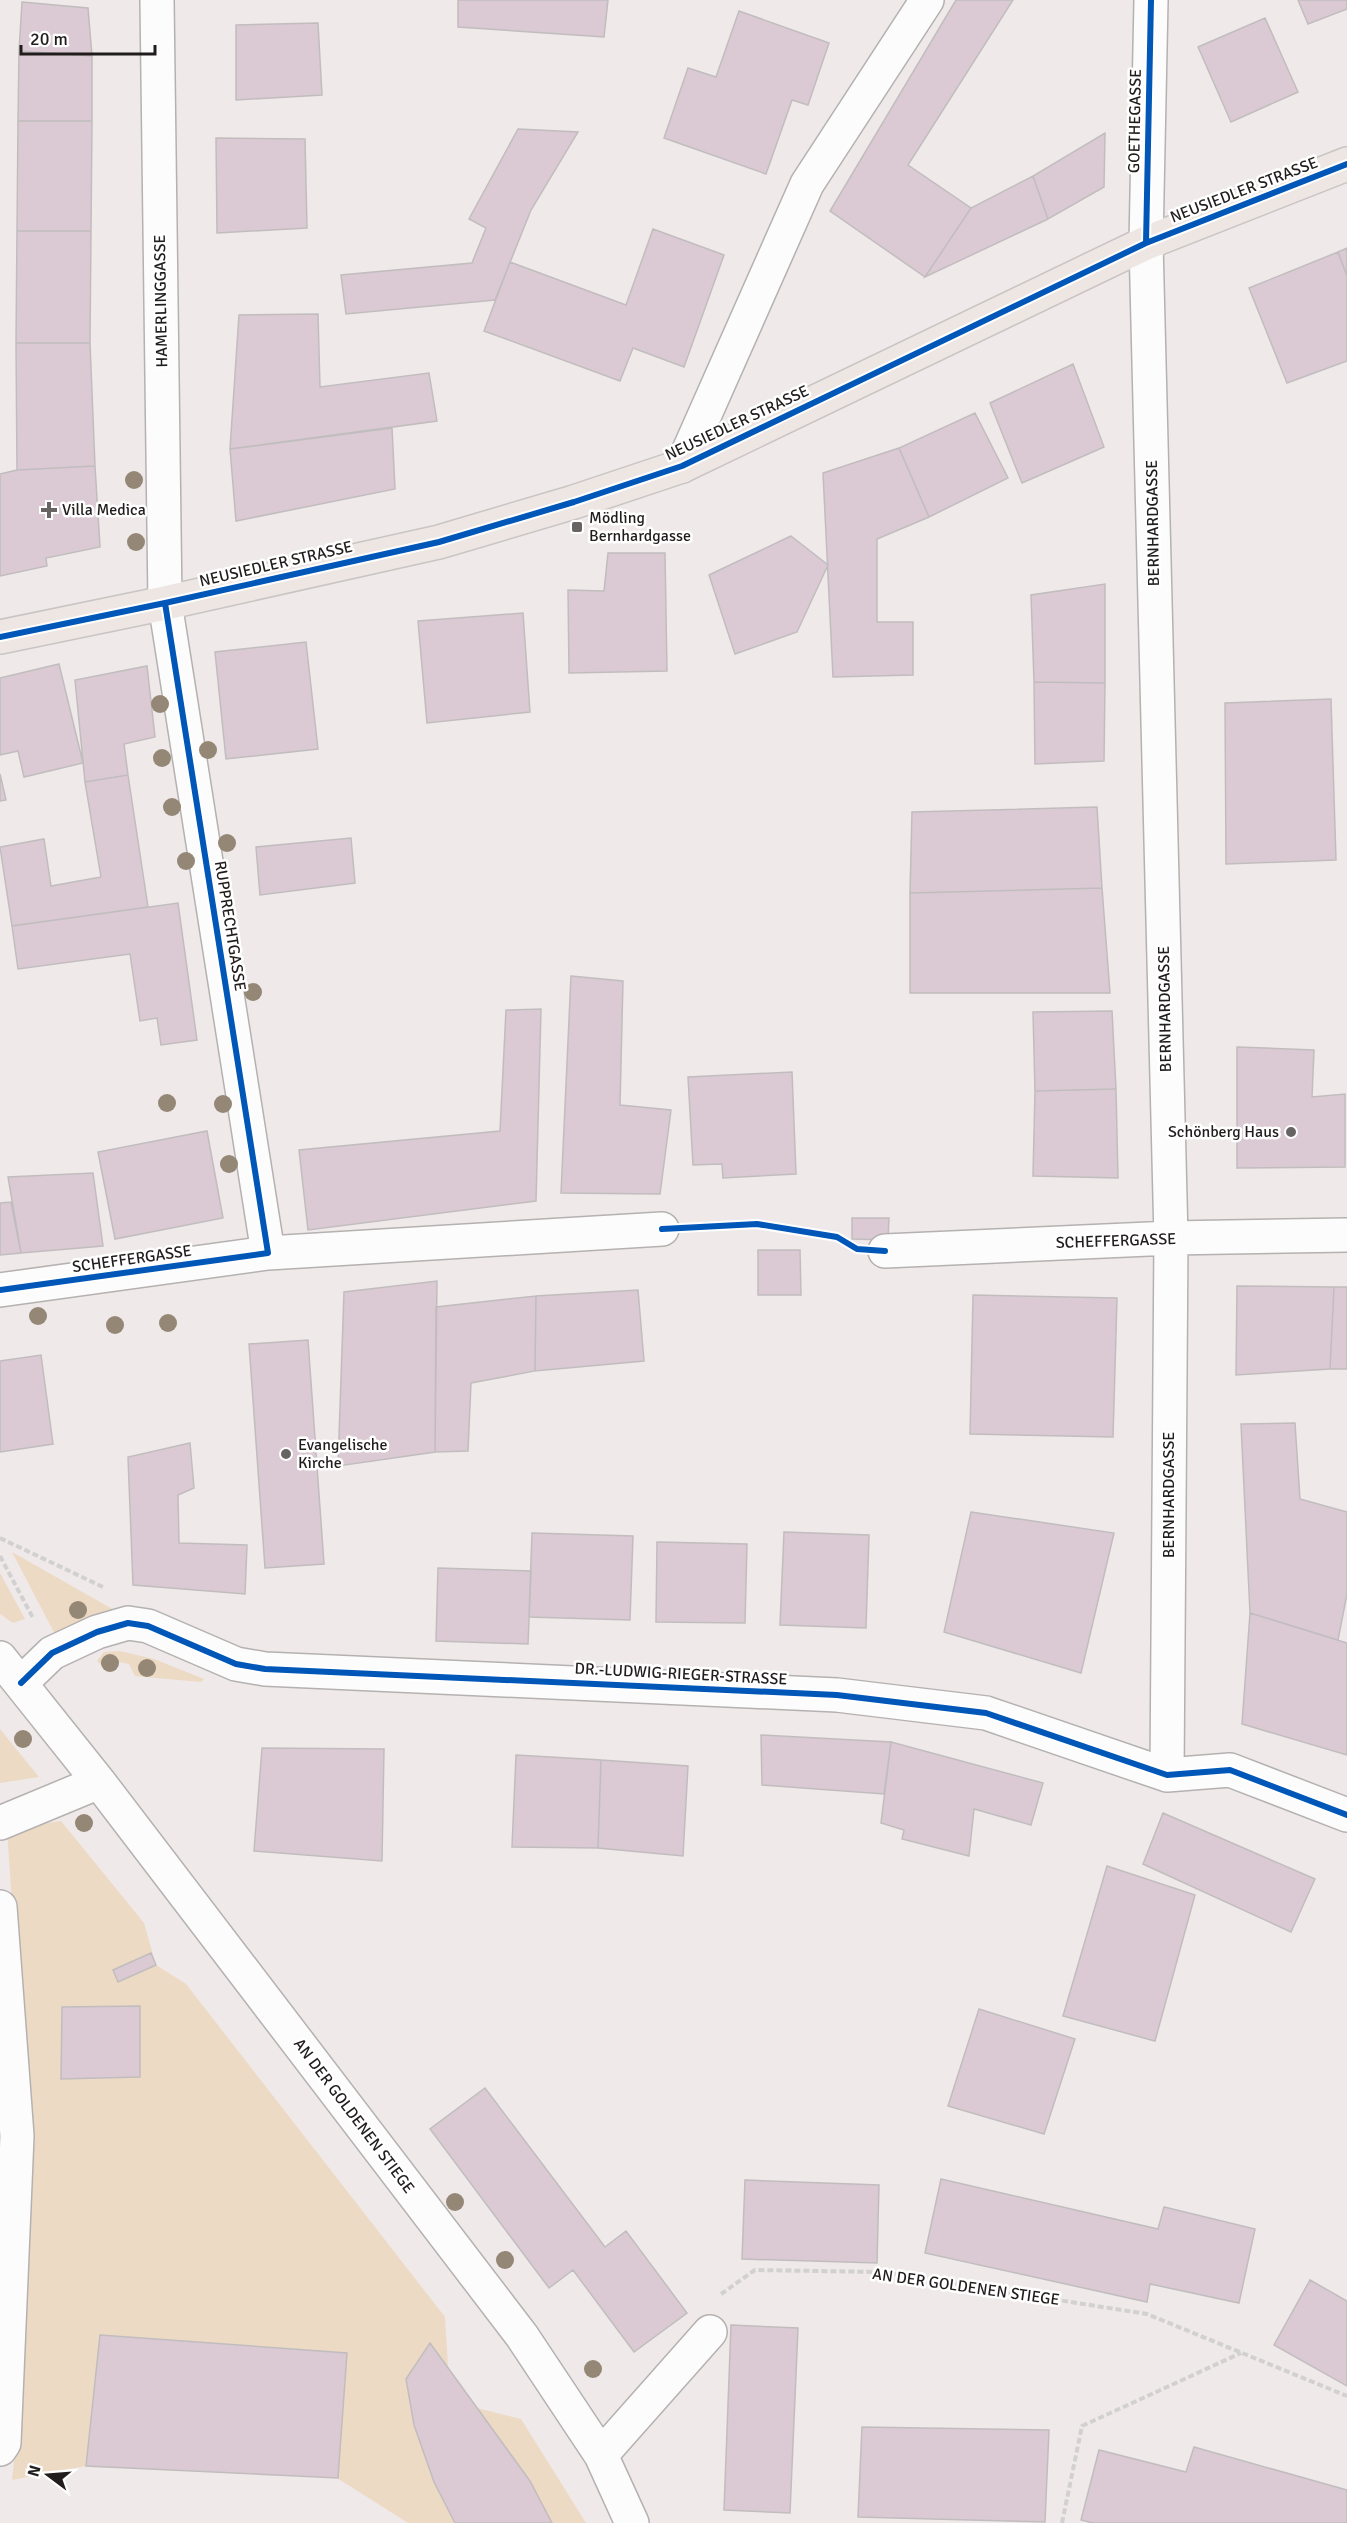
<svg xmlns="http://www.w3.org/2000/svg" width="1347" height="2523" font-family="Signika,sans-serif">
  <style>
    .green { fill: #eddac4 }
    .building { fill: #dbcad3; stroke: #c1bdbe; stroke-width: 1.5 }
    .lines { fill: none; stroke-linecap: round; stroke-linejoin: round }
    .minor-casing { stroke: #b5b1b1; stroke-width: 36 }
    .major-casing { stroke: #c9c5c5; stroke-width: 36 }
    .path { stroke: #d2d0d0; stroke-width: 4; stroke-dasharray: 6 3; stroke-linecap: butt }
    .minor { stroke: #fdfcfc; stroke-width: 33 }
    .major { stroke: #ede6e2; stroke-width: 33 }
    .cycleway-casing { stroke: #fff; stroke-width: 10 }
    .cycleway { stroke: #0057b8; stroke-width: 6 }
    .tree { fill: #948776 }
    .poi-dot { fill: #696464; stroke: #fff; stroke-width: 2 }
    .labels { text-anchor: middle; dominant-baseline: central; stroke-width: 5; stroke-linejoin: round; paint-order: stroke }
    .street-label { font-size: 16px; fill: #211d1d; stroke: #fff }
    .poi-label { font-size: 16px; fill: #211d1d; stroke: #fff; text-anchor: start }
  </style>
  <rect width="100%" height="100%" fill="#efe9e9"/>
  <path class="green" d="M12,1552l111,63 -65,25z
    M0,1573l25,46 -12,4 -13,-9z
    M120,1651l34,8 50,20 -3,3 -66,-6 -6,-12 -15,-3 -5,12 -12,-12 7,-9z
    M0,1729l39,48 -39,6z
    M61,1821l83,102 12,42 30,19 259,333 3,50 29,41 44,11 65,104h-178l-71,-45 -251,-12 -74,14 9,-83 4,-306 -18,-262z"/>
  <path class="building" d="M458,0h150l-4,37 -146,-10z
    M956,0h57l-105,165 63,43 -46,69 -95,-66z
    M1298,0h49v9l-39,15z
    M22,2l66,6 4,48 -73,-5z
    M739,11l90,32 -21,62 -16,-5 -26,74 -102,-36 24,-70 28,9z
    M1265,18l33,74 -67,30 -33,-75z
    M318,23l4,72 -86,5v-75z
    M19,51l73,5v65h-74z
    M18,121h74l-1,110h-74z
    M518,129l60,3 -47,78 -36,90 -149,14 -5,-39 131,-12 14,-35 -17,-9z
    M1105,133l-1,54 -56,32 -15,-43z
    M216,138l89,1 2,89 -90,5z
    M1033,176l15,43 -123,58 46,-69z
    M653,229l71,26 -40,112 -51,-19 -13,33 -136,-50 26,-69 116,43z
    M17,231h74l-1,112h-74z
    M1347,248v28l-9,-24z
    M1338,252l9,24v85l-60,22 -38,-95z
    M318,314l2,73 109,-14 8,48 -207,28 9,-134z
    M16,343h74l5,123 -78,4z
    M1073,364l31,83 -82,36 -32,-80z
    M975,413l33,65 -79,39 -30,-69z
    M392,428l3,61 -159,32 -6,-72z
    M899,448l30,69 -52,22v83h36v53l-80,2 -10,-204z
    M95,466l5,81 -54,11 1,8 -47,10v-102l17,-4z
    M791,536l37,29 -31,67 -62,22 -26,-79z
    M608,553h57l2,118 -98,2 -1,-83 36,1z
    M1105,584v99l-71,-1 -3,-87z
    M523,613l7,99 -103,11 -9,-102z
    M306,642l12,107 -92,10 -11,-107z
    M59,664l24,99 -59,14 -6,-26 -18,4v-77z
    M147,666l8,71 -31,7 4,31 -43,7 -10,-102z
    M1034,682l71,1 -1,78 -69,3z
    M1331,699l5,161 -110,4 -1,-161z
    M0,774l6,26 -6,1z
    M128,775l20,132 -136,19 -12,-79 44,-8 7,47 50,-9 -16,-95z
    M1097,807l5,81 -192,5 2,-81z
    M351,838l4,45 -95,12 -4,-48z
    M1102,888l8,105h-200v-100z
    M178,903l19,137 -36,5 -4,-27 -17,3 -10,-67 -112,15 -6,-43z
    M571,976l52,5 -3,124 51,5 -11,84 -99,-1z
    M541,1009l-5,192 -228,29 -9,-80 201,-19 6,-121z
    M1112,1011l4,78 -81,2 -2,-79z
    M1237,1047l77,3 -2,47 33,-3v73l-108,1z
    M792,1072l4,102 -73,4 -1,-14 -29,1 -5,-88z
    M1116,1089l2,89 -85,-2 2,-85z
    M207,1131l16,87 -108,21 -17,-87z
    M93,1173l10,73 -82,7 -13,-76z
    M11,1202l10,51 -21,2v-52z
    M852,1218h37l-1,22 -36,-1z
    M758,1250h42l1,45h-43z
    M437,1281l-2,171 -97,14 6,-174z
    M1237,1286l97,1 -4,82 -94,6z
    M1334,1287h13v82h-17z
    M638,1290l6,71 -109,10 1,-75z
    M973,1295l144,3 -4,139 -143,-3z
    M536,1296l-1,75 -64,12 -3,68 -33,1 1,-145z
    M308,1340l16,224 -59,4 -16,-224z
    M41,1355l12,89 -53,8v-91z
    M1295,1423l5,76 47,13v82l-9,46 -88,-27 -9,-189z
    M190,1443l4,45 -16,7 1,48 68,2 -2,49 -112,-9 -5,-128z
    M971,1512l143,21 -33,140 -137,-41z
    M784,1532l85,3 -3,93 -86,-3z
    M532,1533l101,3 -3,84 -101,-3z
    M657,1542l90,2 -2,79 -89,-1z
    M438,1568l93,3 -3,73 -92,-3z
    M1250,1613l97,30v112l-105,-31z
    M761,1735l130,7 -7,52 -122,-9z
    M891,1742l152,41 -12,42 -57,-16 -5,47 -67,-17 2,-9 -23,-7z
    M262,1748l122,1 -2,112 -128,-10z
    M516,1755l85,5 -3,88 -86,-1z
    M601,1760l87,6 -5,90 -85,-8z
    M1163,1813l152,66 -24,53 -148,-68z
    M1107,1866l88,29 -40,146 -92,-25z
    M151,1953l5,12 -38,17 -5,-12z
    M140,2006v71l-79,2 1,-72z
    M979,2009l96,30 -31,95 -96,-28z
    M485,2088l120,159 21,-16 61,82 -53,39 -61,-82 -24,18 -119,-159z
    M941,2179l217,50 6,-22 91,22 -16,74 -89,-19 -3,18 -222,-49z
    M745,2180l134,5 -2,78 -135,-4z
    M1310,2280l37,21v85l-73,-41z
    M731,2325l67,3 -8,185 -66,-3z
    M100,2335l247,18 -9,125 -252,-12z
    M430,2343l100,138 22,42h-97l-21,-41 -20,-57 -8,-46z
    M862,2427l187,3 -4,92 -187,-5z
    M1194,2447l153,43v33h-254l-12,-3 18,-70 87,22z"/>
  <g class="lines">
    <g class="minor-casing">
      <path id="minor" d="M157,0l8,603 103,650
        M1151,0l-5,243 25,995 -4,537
        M682,466l125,-282 120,-184
        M885,1251l286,-13 176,-3
        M0,1290l268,-37 394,-24
        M0,1658l99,124 423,554 79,119 31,68
        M21,1683l31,-30 45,-21 31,-9 20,3 88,38 29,5 572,26 149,18 181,62 63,-5 117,45
        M0,1823l99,-41
        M0,1907l17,229 -13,307 -4,6
        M601,2455l109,-123"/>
    </g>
    <g class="major-casing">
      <path id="major" d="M0,637l165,-34 274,-61 135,-40 108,-36 464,-223 201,-79"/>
    </g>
    <path class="path" d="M701,1227l56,-3 80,13 10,6
      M0,1538l105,50
      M0,1556l33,62
      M721,2294l34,-24 125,2 267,42 200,82
      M1062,2523l20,-97 159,-73"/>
    <use href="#minor" class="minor"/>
    <use href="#major" class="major"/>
    <g class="cycleway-casing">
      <path id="cycleway" d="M1146,243l5,-243
        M0,637l165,-34 274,-61 135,-40 108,-36 464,-223 201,-79
        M662,1229l95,-5 80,13 20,12 28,2
        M0,1290l268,-37 -103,-650
        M21,1683l31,-30 45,-21 31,-9 20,3 88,38 29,5 572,26 149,18 181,62 63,-5 117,45"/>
    </g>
    <use href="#cycleway" class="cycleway"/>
  </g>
  <g class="tree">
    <circle cx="134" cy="480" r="9"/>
    <circle cx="136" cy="542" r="9"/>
    <circle cx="160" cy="704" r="9"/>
    <circle cx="208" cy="750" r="9"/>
    <circle cx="162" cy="758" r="9"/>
    <circle cx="172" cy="807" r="9"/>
    <circle cx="227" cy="843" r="9"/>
    <circle cx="186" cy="861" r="9"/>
    <circle cx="253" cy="992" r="9"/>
    <circle cx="167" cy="1103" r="9"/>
    <circle cx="223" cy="1104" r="9"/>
    <circle cx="229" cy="1164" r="9"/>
    <circle cx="38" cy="1316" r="9"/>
    <circle cx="168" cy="1323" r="9"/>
    <circle cx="115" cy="1325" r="9"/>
    <circle cx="78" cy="1610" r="9"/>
    <circle cx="110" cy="1663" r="9"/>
    <circle cx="147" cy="1668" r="9"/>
    <circle cx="23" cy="1739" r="9"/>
    <circle cx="84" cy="1823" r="9"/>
    <circle cx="455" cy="2202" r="9"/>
    <circle cx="505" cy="2260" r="9"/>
    <circle cx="593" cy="2369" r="9"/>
  </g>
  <g class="poi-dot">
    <path d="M46 501h6v6h6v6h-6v6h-6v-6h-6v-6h6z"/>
    <rect x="571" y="521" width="12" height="12" rx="3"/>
    <circle cx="1291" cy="1132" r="6"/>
    <circle cx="286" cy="1454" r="6"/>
  </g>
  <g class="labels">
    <g class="street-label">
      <text transform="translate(1135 121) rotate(-89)">GOETHEGASSE</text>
      <text transform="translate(1244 190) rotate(-21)">NEUSIEDLER STRASSE</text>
      <text transform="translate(161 301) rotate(-91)">HAMERLINGGASSE</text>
      <text transform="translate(737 423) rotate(-25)">NEUSIEDLER STRASSE</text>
      <text transform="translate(1153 523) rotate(-91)">BERNHARDGASSE</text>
      <text transform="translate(276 564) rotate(-13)">NEUSIEDLER STRASSE</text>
      <text transform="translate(230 926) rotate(81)">RUPPRECHTGASSE</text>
      <text transform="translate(1165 1009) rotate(-91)">BERNHARDGASSE</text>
      <text transform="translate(1116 1241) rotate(-2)">SCHEFFERGASSE</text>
      <text transform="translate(132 1259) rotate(-8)">SCHEFFERGASSE</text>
      <text transform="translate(1169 1495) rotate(-90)">BERNHARDGASSE</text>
      <text transform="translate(681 1674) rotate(3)">DR.-LUDWIG-RIEGER-STRASSE</text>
      <text transform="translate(354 2116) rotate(53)">AN DER GOLDENEN STIEGE</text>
      <text transform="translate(966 2287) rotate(8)">AN DER GOLDENEN STIEGE</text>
    </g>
    <g class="poi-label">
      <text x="62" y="510">Villa Medica</text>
      <text x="589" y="518">Mödling<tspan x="589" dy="18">Bernhardgasse</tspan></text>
      <text x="1279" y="1132" text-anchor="end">Schönberg Haus</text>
      <text x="298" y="1445">Evangelische<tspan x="298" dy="18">Kirche</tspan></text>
    </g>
  </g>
  <g transform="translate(48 2475) rotate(286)" stroke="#ffffff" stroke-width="4.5" paint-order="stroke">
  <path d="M0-4.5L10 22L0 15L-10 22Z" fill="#211d1d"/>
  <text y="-9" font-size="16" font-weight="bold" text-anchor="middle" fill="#211d1d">N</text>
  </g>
  <path d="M21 45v9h134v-9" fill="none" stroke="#211d1d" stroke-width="3"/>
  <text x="30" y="45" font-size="18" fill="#211d1d" stroke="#ffffff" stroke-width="4.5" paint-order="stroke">20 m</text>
</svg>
